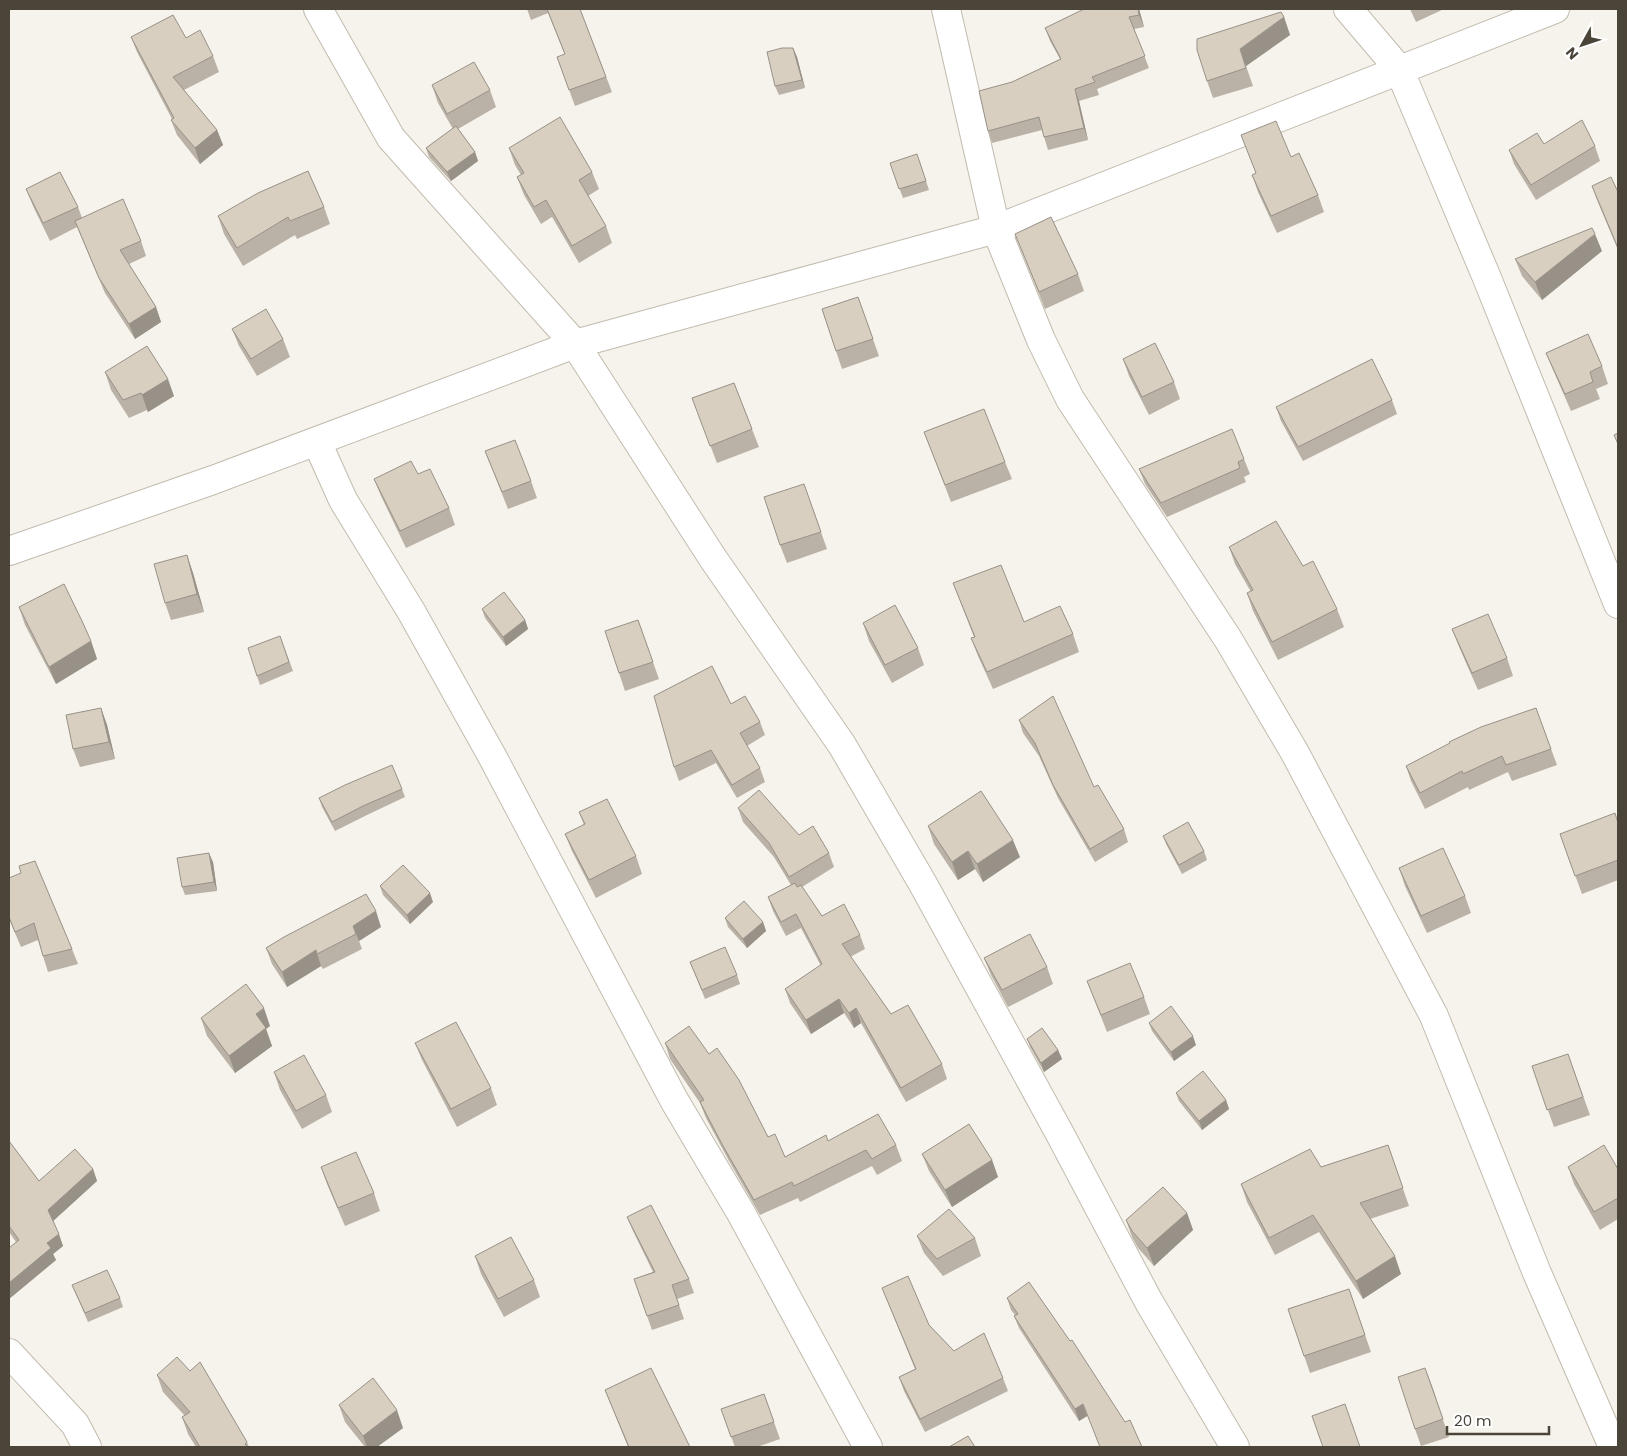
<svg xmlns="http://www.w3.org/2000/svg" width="1627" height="1456" font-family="Poppins,sans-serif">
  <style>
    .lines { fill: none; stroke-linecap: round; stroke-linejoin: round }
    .minor-casing { stroke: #c2bbae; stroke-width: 30 }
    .minor { stroke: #fff; stroke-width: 28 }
    .wall { fill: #bab2a6 }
    .shaded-wall { fill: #979187 }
    .building { fill: #d8cfc1; stroke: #979187 }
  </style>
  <rect width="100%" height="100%" fill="#f6f3ec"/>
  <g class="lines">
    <g class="minor-casing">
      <path id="minor" d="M318,9l73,129 184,206 137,213 130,188 81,139 137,250 89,168 86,145
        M946,9l50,220 45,111 29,59 158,240 67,114 139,263 103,257 76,174
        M1348,9l51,60 88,209 131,326
        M317,442l26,58 68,111 81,145 182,344 67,113 127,234
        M9,551l204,-71 362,-136 421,-115 559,-220
        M9,1353l66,71 12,23"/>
    </g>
    <use href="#minor" class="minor"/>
  </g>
  <path class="wall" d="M527,9h53l32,83 -37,14 -18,-49 8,-2 -17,-42 -17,7z
    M1139,9l5,18 -10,2 15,39 -52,21 2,6 -20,6 9,39 -40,10 -6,-20 -50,13 -4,-12 24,-49 48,-23 -10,-18 -5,-13z
    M1410,9h34l-28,13z
    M1284,17l6,18 -44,31 7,20 -40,12 -6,-17z
    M131,37l55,1 27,18 6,16 -35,18 33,40 6,15 -23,19 -23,-29 -6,-15 1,-1 -35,-67z
    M793,48l4,9 8,31 -26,7 -4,-9z
    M432,85l58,5 6,17 -38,22 17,23 3,9 -27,20 -22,-24 -3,-9 27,-19 -15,-26z
    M1241,135l50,22 27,38 6,17 -47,21 -19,-41 -6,-17 4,-2z
    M1544,144l51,2 5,15 -64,39 -22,-36 -5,-14z
    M509,148l83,24 7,17 -11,7 18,30 6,17 -33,20 -27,-46 -11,7 -17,-29 -7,-18 4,-2 -6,-10z
    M890,163h30l9,27 -26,8z
    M1592,186l26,6v58l-21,-50z
    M26,189l52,18 4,11 59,23 5,15 -17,8 27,43 5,15 -26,17 -30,-46 -28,-66 -27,14 -17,-35z
    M324,207l6,17 -33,15 -2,-4 -52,31 -19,-32 -6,-18z
    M1015,234l63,40 6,17 -39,18z
    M1602,251l-60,49 -20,-24 -7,-17z
    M858,297l21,59 -37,13 -20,-60z
    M232,329l51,10 7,18 -33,19 -18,-30z
    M1546,353l56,13 6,18 -12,5 4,10 -29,12 -18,-41z
    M1123,359l51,23 6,17 -31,16 -20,-39z
    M105,372l69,24 -26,16 -1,-2 -18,8 -18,-28z
    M734,383l25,64 -42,16 -18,-47z
    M1392,400l5,14 -94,47 -22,-40 -5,-14z
    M924,432l81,30 7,17 -61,23z
    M485,451l46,30 6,17 -29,11z
    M1244,459l6,15 -6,3 2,5 -79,35 -22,-33 -6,-15z
    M418,474l31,34 6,17 -49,23 -25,-52 -7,-17z
    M804,484l23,65 -40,14 -7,-18z
    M1229,547l74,19 34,43 7,18 -66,33 -25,-49 -6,-18 4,-1 -16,-28z
    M187,555l6,18 11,39 -33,8 -6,-17z
    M953,583l71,39 49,12 6,18 -86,37 -15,-33 -7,-18 3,-1z
    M19,607l72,34 6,18 -41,25 -31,-59z
    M482,609l43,11 3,9 -22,17 -21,-28z
    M638,620l21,59 -34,12 -6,-18z
    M863,623l55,25 6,17 -32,18 -23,-42z
    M1452,629l55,29 6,18 -35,14 -19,-43z
    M280,636l13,35 -33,14 -3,-9z
    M731,704l29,18 5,13 -18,11 13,22 5,14 -28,16 -21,-35 -37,18 -5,-14z
    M101,708l6,17 8,34 -35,8 -7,-18z
    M1536,708l21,57 -45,16 -4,-9 -39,18 -1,-3 -43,22 -14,-28 -5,-15z
    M1019,720l75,67 30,42 4,13 -33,20 -37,-64 -19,-42 -16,-23z
    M402,789l3,8 -38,18 -32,16 -13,-24 -3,-9z
    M738,808l61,27 30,18 5,14 -32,20 20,29 38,19 5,14 -15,8 41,57 51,50 5,15 -41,23 -45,-79 -7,5 -10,-15 -33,21 -21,-31 -5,-14 36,-23 -20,-38 -15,8 -13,-25 -5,-14 23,-12 -17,-28 -31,-35z
    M579,812l57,44 6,18 -46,24 -24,-47 -7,-17 19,-9z
    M1618,823v57l-36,14 -22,-60z
    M928,826l92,31 -37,25 -8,-13 -17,11 -24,-36z
    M1163,836l41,15 3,9 -25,14 -16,-30z
    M213,862l4,29 -32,4 -3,-8z
    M1399,868l66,28 6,17 -44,20 -22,-47z
    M9,878l63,71 6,15 -30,8 -10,-32 -17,7 -12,-28z
    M380,886l53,16 -23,22 -27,-29z
    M725,918l38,4 3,9 -19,17 -19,-21z
    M381,927l-22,14 3,8 -39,20 -2,-3 -34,21 -15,-23 -6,-16z
    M984,958l63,9 6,17 -45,23 -17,-32z
    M690,962l47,13 3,9 -35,15z
    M1087,981l57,16 6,17 -43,18z
    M201,1018l69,8 -4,3 6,17 -37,27 -28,-37z
    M1149,1023l47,22 -22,16 -22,-30z
    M1027,1039l31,11 4,9 -18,13 -14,-25z
    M415,1043l76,45 6,17 -40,22 -35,-67z
    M665,1043l103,94 17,20 43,-16 68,4 6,16 -25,14 -5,-9 -72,36 -2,-4 -38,17 -31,-54 -23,-43 -6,-15 -30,-44z
    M1568,1054l22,61 -36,12 -22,-61z
    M274,1072l52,23 6,17 -30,17 -22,-39z
    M1176,1093l50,7 3,9 -27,21 -23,-29z
    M9,1141l30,40 54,-12 4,12 -44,40 10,25 -10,8 3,6 -47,39v-51l7,-6 -7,-10z
    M1388,1145l21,61 -39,13 31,55 -38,25 -44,-67 -44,23 -28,-53 -6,-18 80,-17z
    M922,1154l70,6 6,17 -46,30 -23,-36z
    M321,1167l53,26 6,18 -35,15 -18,-42z
    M1568,1167l50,2v50l-18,11 -26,-46z
    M1187,1213l6,17 -39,36 -16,-18 -6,-11 -6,-17z
    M627,1217l62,62 5,14 -17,6 7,20 -32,11 -18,-51 19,-7 -20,-41z
    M917,1236l58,2 6,18 -38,20 -19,-23z
    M475,1256l59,24 6,17 -36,20 -23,-43z
    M72,1285l48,13 3,9 -35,15z
    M882,1288l47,37 25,26 49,27 5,13 -83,41 -21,-41 -5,-14 16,-8z
    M1349,1289l22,63 -61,21 -22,-64z
    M1007,1298l118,124 17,25 -55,-31 -8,5 -60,-93 -5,-12 1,-1 -4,-5z
    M1425,1368l24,69 -28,9 -6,-17z
    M157,1375l90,67 2,5h-53l-8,-13 -6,-17 3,-1 -22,-24z
    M605,1390l85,57h-62z
    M764,1394l16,45 -23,8h-22l-14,-38z
    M339,1405l64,23 -26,19h-12l-20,-25z"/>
  <path class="shaded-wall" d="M1138,9h1l5,18 -5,-12z
    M1284,17l6,18 -44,31 7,20 -13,-37z
    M793,48l4,9 8,31 -3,-8z
    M1075,89l4,12 9,39 -4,-12z
    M217,130l6,15 -23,19 -5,-16z
    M475,152l3,9 -27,20 -4,-9z
    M1595,234l7,17 -60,49 -7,-18z
    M156,307l5,15 -26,17 -6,-15z
    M168,379l6,17 -26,16 -6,-17z
    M187,555l6,18 11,39 -7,-18z
    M525,620l3,9 -22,17 -3,-9z
    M91,641l6,18 -41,25 -7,-17z
    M101,708l6,17 8,34 -6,-17z
    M1013,840l7,17 -37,25 -6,-18z
    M968,851l7,18 -17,11 -6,-18z
    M209,853l4,9 4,29 -3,-9z
    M430,893l3,9 -23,22 -3,-9z
    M376,911l5,16 -22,14 -6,-15z
    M763,922l3,9 -19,17 -4,-9z
    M316,950l5,16 -34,21 -5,-15z
    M839,999l5,14 -33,21 -5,-14z
    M264,1008l6,18 -4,3 6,17 -37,27 -6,-17 27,-42z
    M856,1008l5,15 -7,5 -5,-15z
    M1193,1036l3,9 -22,16 -3,-9z
    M1058,1050l4,9 -18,13 -3,-9z
    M1226,1100l3,9 -27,21 -3,-9z
    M992,1160l6,17 -46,30 -7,-17z
    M93,1169l4,12 -45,41 -4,-12z
    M1187,1213l6,17 -39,36 -7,-18z
    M59,1234l4,12 -10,8 3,6 -47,39v-16l38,-40z
    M1395,1256l6,18 -38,25 -7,-18z
    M1425,1368l7,18 17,51 -6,-18z
    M1083,1404l4,12 -8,5 -4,-12z
    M397,1410l6,18 -26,19h-10l-4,-11z"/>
  <path class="building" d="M547,9h33l26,68 -37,13 -12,-33 8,-3z
    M1084,9h54l1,6 -10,2 16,39 -53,21 3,5 -20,7 9,39 -40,9 -5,-20 -51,14 -9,-40 33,-9 49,-23 -16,-31z
    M1281,12l3,5 -44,32 6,19 -39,13 -10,-31v-11z
    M173,15l13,23 14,-8 13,26 -40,21 44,53 -22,18 -24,-28 3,-2 -43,-81z
    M782,48h11l9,32 -27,6 -8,-34z
    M474,62l16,28 -43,24 -15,-29z
    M560,117l32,55 -13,8 27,46 -34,20 -26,-46 -12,7 -17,-30 7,-4 -15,-25z
    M1582,120l13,26 -64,39 -22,-35 28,-17 7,11z
    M1276,121l15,36 8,-4 19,42 -47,21 -19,-41 4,-2 -15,-38z
    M456,126l19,26 -28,20 -21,-24z
    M917,154l9,27 -27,8 -9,-26z
    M308,171l16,36 -34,14 -2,-4 -51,31 -19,-32 40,-23z
    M60,172l18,35 -35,16 -17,-34z
    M1611,177l7,15v56l-26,-62z
    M123,199l18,42 -21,9 36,57 -27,17 -30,-46 -24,-57z
    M1051,217l27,57 -39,18 -24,-58z
    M1592,228l3,6 -60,48 -20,-23z
    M858,297l15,42 -37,12 -14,-42z
    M266,309l17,30 -32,20 -19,-30z
    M1588,334l14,32 -12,6 3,10 -28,12 -19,-41z
    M1155,343l19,39 -32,15 -19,-38z
    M147,346l21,33 -26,16 -1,-2 -18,7 -18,-28z
    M1372,359l20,41 -94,47 -22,-40z
    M734,383l18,46 -42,17 -18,-48z
    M984,409l21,53 -60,23 -21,-53z
    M1232,429l12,30 -6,3 2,6 -79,35 -22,-34z
    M1618,433v11l-4,-9z
    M515,440l16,41 -29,11 -17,-41z
    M411,461l7,13 12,-5 19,39 -49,23 -26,-52z
    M804,484l17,48 -41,13 -16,-48z
    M1276,521l27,45 10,-5 24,48 -65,33 -25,-49 6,-3 -24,-43z
    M187,555l10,39 -32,9 -11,-39z
    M1001,565l23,57 36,-16 13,28 -86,38 -16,-34 4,-1 -22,-54z
    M64,584l18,37 9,20 -42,26 -30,-60z
    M504,592l21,28 -22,17 -21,-28z
    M895,605l23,43 -33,17 -22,-42z
    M1488,614l19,44 -35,15 -20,-44z
    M638,620l15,42 -34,11 -14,-42z
    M280,636l9,26 -32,14 -9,-28z
    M712,666l19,38 14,-8 15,26 -20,11 20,35 -28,17 -21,-35 -37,17 -20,-71z
    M1053,696l41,91 4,-2 26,44 -34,20 -37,-64 -18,-42 -16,-23z
    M101,708l8,34 -36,7 -7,-34z
    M1536,708l15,41 -45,16 -4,-9 -39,18 -1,-3 -42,22 -14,-27 44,-23 -1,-1 32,-15z
    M392,765l10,24 -39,17 -31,16 -13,-24 26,-13z
    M759,790l40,45 14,-9 16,27 -40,24 -20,-34 -31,-35z
    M981,791l32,49 -36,24 -9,-13 -16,11 -24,-36z
    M607,799l29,57 -47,24 -24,-46 20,-10 -6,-12z
    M1615,813l3,10v37l-43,16 -15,-42z
    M1188,822l16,29 -25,14 -16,-29z
    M1443,848l22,48 -44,20 -22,-48z
    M209,853l5,29 -32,5 -5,-29z
    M35,861l37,88 -29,7 -9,-33 -19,9 -6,-15v-39l12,-5 -2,-7z
    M403,865l27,28 -23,22 -27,-29z
    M795,883l2,4 4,-2 21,31 22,-12 16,31 -18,9 49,70 17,-9 34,59 -41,24 -45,-80 -7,5 -10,-14 -33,21 -21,-31 37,-25 -26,-50 -15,8 -13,-25z
    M366,894l10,17 -23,15 3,8 -39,20 -1,-4 -34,22 -16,-24 18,-11z
    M744,901l19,21 -20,17 -18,-21z
    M1030,934l17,33 -45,23 -18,-32z
    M725,947l12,28 -35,15 -12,-28z
    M1130,963l14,34 -43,18 -14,-34z
    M246,984l18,24 -8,6 10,14 -37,28 -28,-38z
    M1171,1006l22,30 -22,16 -22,-29z
    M456,1022l35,66 -40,21 -36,-66z
    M689,1026l20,28 8,-6 22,32 29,57 7,-3 10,23 41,-22 2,6 50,-27 18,31 -24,14 -6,-9 -72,36 -2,-4 -38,18 -31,-54 -23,-44 4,-2 -39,-57z
    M1042,1028l16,22 -17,13 -14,-24z
    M1568,1054l15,43 -36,13 -15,-44z
    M304,1055l22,40 -30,16 -22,-39z
    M1203,1071l23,29 -27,21 -23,-28z
    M969,1124l23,36 -47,30 -23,-36z
    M9,1141l30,40 36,-32 18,20 -45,41 11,24 -12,9 4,5 -42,35v-35l10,-8 -10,-14z
    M1388,1145l15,43 -43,15 35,53 -39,25 -43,-66 -44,23 -28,-54 69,-35 11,18z
    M1604,1145l14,24v29l-24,14 -26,-45z
    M356,1152l18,41 -36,15 -17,-41z
    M1163,1187l24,26 -40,35 -15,-17 -6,-11z
    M651,1205l38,74 -17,6 7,20 -32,11 -13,-37 21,-7 -28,-55z
    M949,1209l26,29 -38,21 -20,-23z
    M511,1237l23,43 -36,19 -23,-43z
    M107,1270l13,28 -35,15 -13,-28z
    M908,1276l21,49 25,26 30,-18 19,45 -83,41 -21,-42 17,-8 -34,-81z
    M1029,1282l41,59 2,-1 53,82 5,-2 12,27h-42l-17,-43 -8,5 -61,-93 4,-2 -11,-16z
    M1349,1289l16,46 -61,21 -16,-47z
    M177,1357l13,14 10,-9 47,80 -2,2 2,3h-47l-18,-30 8,-5 -33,-37z
    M651,1368l39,79h-61l-24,-57z
    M1425,1368l18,51 -28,10 -17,-52z
    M373,1378l24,32 -34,26 -24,-31z
    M764,1394l10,28 -43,15 -10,-28z
    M1345,1404l15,43h-37l-11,-31z
    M968,1436l7,11h-26z"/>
  <rect width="1627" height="1456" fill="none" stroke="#4b4439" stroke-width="20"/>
  <g transform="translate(1582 45) rotate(230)" stroke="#ffffff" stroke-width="4" paint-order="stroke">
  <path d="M0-4L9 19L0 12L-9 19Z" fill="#4b4439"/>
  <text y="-8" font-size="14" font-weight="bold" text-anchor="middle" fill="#4b4439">N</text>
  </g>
  <path d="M1447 1426v8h102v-8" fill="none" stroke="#4b4439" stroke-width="2.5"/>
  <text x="1454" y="1426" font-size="15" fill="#4b4439" stroke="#ffffff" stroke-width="4" paint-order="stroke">20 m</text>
</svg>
